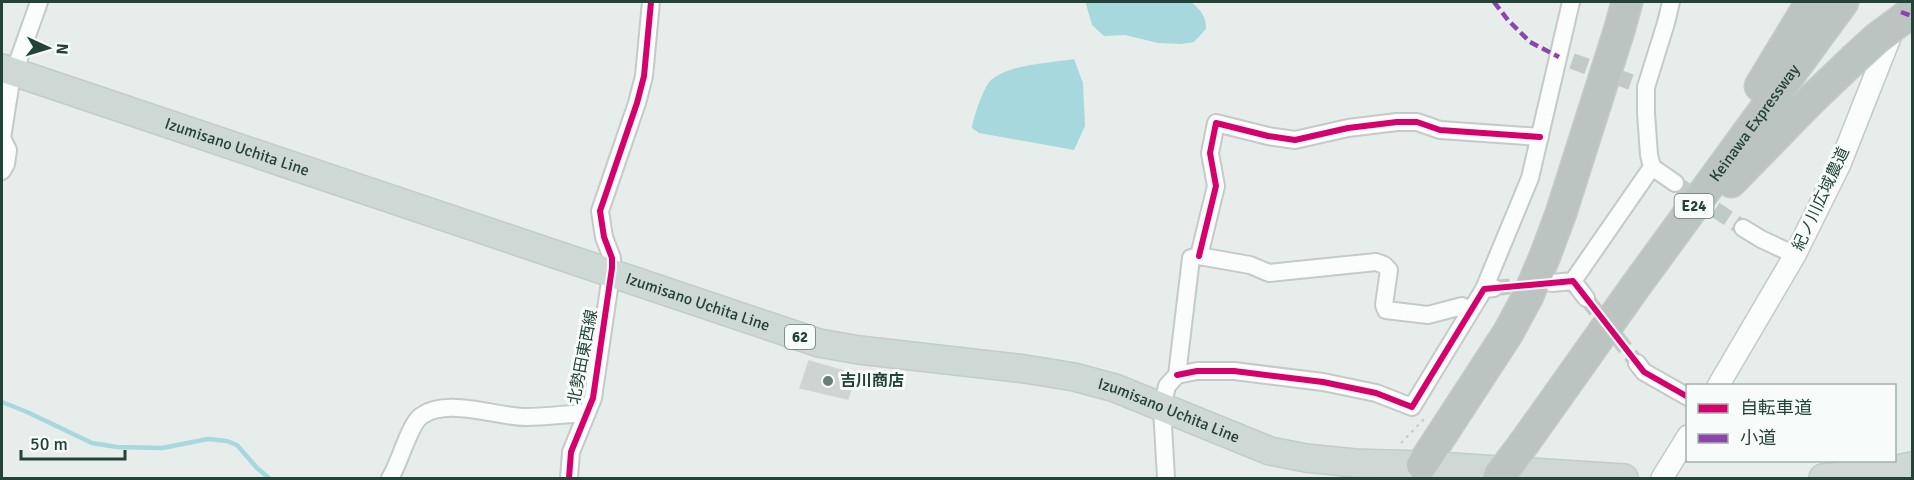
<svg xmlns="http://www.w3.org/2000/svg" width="1914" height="480" font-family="Signika,'Noto Sans JP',sans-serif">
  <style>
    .water { fill: #a7d8dd }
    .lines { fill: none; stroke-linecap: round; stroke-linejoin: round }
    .stream { stroke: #a7d8dd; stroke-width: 4.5 }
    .building { fill: #ced4d1; stroke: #d0d6d3; stroke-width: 1.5 }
    .minor-tunnel { stroke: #c0cbc7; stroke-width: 16; stroke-dasharray: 16 8; stroke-linecap: butt }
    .minor-casing { stroke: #c4cac7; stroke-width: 20 }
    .tertiary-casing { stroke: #c4cac7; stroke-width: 24 }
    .primary-casing { stroke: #c2ccc9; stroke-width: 30 }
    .motorway-casing { stroke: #c2ccc9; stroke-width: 33 }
    .path { stroke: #c2ccc9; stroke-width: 2; stroke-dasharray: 3 4.5; stroke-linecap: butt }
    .minor { stroke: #fbfcfc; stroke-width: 16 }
    .tertiary { stroke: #fbfcfc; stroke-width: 21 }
    .primary { stroke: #ced8d5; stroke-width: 27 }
    .motorway { stroke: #bcc4c2; stroke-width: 30 }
    .motorway-bridge-casing { stroke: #c2ccc9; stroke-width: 33; stroke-linecap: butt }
    .motorway-bridge { stroke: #bcc4c2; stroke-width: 30 }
    .quiet { stroke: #8e44ad; stroke-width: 4.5; stroke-dasharray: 9 4.5; stroke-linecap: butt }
    .cycleway-casing { stroke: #f7fbf9; stroke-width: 10 }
    .cycleway { stroke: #d6006c; stroke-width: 6 }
    .poi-dot { fill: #687e77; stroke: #f7fbf9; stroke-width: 2 }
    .labels { text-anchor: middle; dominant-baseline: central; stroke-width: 6; stroke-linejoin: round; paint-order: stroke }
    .shield { fill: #f7fbf9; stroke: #637a73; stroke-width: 1.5 }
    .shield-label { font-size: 15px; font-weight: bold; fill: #234339 }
    .street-label { font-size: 16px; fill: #234339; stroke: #f7fbf9 }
    .poi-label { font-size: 16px; font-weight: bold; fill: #234339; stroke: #f7fbf9; text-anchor: start }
  </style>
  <rect width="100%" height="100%" fill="#e7edea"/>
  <path class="water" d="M1087,2h104c10,8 15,14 15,27l-12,13 -13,2 -23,-1 -33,-8 -21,1 -12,-11 -6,-21z
    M1074,59l9,24 2,43 -11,24 -95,-17 -7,-5c1,-10 12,-42 19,-48 19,-16 59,-17 83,-21z"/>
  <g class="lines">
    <path class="stream" d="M2,402l25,10 65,31 25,4 45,1 46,-9 19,2 10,4 20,23 12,10"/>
  </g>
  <path class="building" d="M809,361l46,13 -7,25 -48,-11z"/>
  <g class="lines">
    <path class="minor-tunnel" d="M1572,61l59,21
      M1675,183l68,45
      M1494,288l44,-4
      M1586,298l51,65"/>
    <g class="minor-casing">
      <path id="minor" d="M1671,2l-5,21 -20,64v26l3,42 3,12 23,16
        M2,171l4,-7 2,-14 -6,-12 9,-57 28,-79
        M1743,228l18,11 34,16
        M1199,256l17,-70 -6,-33 6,-30 52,13 27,4 53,-12 49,-6h20l23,8 100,7
        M1573,281l79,-114
        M1552,283l21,-2 13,17
        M1484,289l46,-111 41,-176
        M1637,363l7,9 44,25
        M1177,375l20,-4h37l89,11 53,11 36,14 72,-118 10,-1
        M390,478c9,-13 19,-53 31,-62 26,-19 75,1 105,1 20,0 40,-3 60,-4
        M569,478l2,-26 22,-54 19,-130v-10l-8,-21 -4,-26 37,-108 7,-27 7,-74
        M1166,478l-4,-70 5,-22 10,-11 14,-117 8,-2 51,9 19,8 107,-11 8,3 5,5 -5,35 2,5 42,5 34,-9 9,4"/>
    </g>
    <g class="tertiary-casing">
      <path id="tertiary" d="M1718,386l77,-131 45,-91 55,-139
        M1662,478l26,-42"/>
    </g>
    <g class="primary-casing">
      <g id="primary">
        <path id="s1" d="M2,68l817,275 40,7 166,19 49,8 41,11 155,63 36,7 49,5 67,2 202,13"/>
        <path d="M1823,478l59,-6 30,-6"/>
      </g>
    </g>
    <g class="motorway-casing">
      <g id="motorway">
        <path d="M1760,86l51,-84"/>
        <path d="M1731,182l79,-81 43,-41"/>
        <path id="s2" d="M1525,442l110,-155 208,-285"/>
        <path d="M1422,465l86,-132 20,-37 17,-40 16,-43 58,-182 8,-29"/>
      </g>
    </g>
    <path class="path" d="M1401,443l25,-26"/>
    <use href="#minor" class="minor"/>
    <use href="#tertiary" class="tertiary"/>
    <use href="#primary" class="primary"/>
    <use href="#motorway" class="motorway"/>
    <g class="motorway-bridge-casing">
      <path id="motorway-bridge" d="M1853,60l24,-22 35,-26
        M1498,478l27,-36"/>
    </g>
    <use href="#motorway-bridge" class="motorway-bridge"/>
    <path class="quiet" d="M1494,2l14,18 22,22 29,15
      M1901,12l11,4"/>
    <g class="cycleway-casing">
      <path id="cycleway" d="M1199,256l17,-70 -6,-33 6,-30 52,13 27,4 53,-12 49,-6h20l23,8 100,7
        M1177,375l20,-4h37l89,11 53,11 36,14 72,-118 89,-8 71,91 44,25
        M569,478l2,-26 22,-54 19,-130v-10l-8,-21 -4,-26 37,-108 7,-27 7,-74"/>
    </g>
    <use href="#cycleway" class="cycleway"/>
  </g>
  <circle class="poi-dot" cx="828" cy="381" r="6"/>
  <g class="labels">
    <g class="shield">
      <rect x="1674.5" y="194" width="39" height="24" rx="4.5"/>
      <rect x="785" y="325" width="30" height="24" rx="4.5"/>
    </g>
    <g class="shield-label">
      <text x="1694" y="206">E24</text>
      <text x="800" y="337">62</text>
    </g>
    <g class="street-label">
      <text stroke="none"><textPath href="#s2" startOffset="393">Keinawa Expressway</textPath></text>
      <text stroke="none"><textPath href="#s1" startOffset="248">Izumisano Uchita Line</textPath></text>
      <text transform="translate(1821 199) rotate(-65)">紀ノ川広域農道</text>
      <text stroke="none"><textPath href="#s1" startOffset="734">Izumisano Uchita Line</textPath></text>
      <text transform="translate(583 357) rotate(-79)">北勢田東西線</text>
      <text stroke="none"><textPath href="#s1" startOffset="1220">Izumisano Uchita Line</textPath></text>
    </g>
    <g class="poi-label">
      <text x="840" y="381">吉川商店</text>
    </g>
  </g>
  <rect width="1914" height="480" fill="none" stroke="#234339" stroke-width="6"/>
  <rect x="1686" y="384" width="210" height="78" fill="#f7fbf9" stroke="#a2b1ac" stroke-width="1.5"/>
  <rect x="1698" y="404" width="30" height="9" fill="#d6006c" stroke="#a2b1ac" stroke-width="1.5"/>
  <text x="1740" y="414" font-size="18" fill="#234339">自転車道</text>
  <rect x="1698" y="434" width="30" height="9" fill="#8e44ad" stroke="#a2b1ac" stroke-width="1.5"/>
  <text x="1740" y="444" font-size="18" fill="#234339">小道</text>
  <g transform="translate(48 48) rotate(94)" stroke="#f7fbf9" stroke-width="4.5" paint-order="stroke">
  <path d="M0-4.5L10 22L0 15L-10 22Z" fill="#234339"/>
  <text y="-9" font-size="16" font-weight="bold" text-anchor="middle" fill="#234339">N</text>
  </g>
  <path d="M21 450v9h104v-9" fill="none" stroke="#234339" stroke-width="3"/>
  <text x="30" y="450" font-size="18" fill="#234339" stroke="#f7fbf9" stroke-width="4.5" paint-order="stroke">50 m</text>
</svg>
